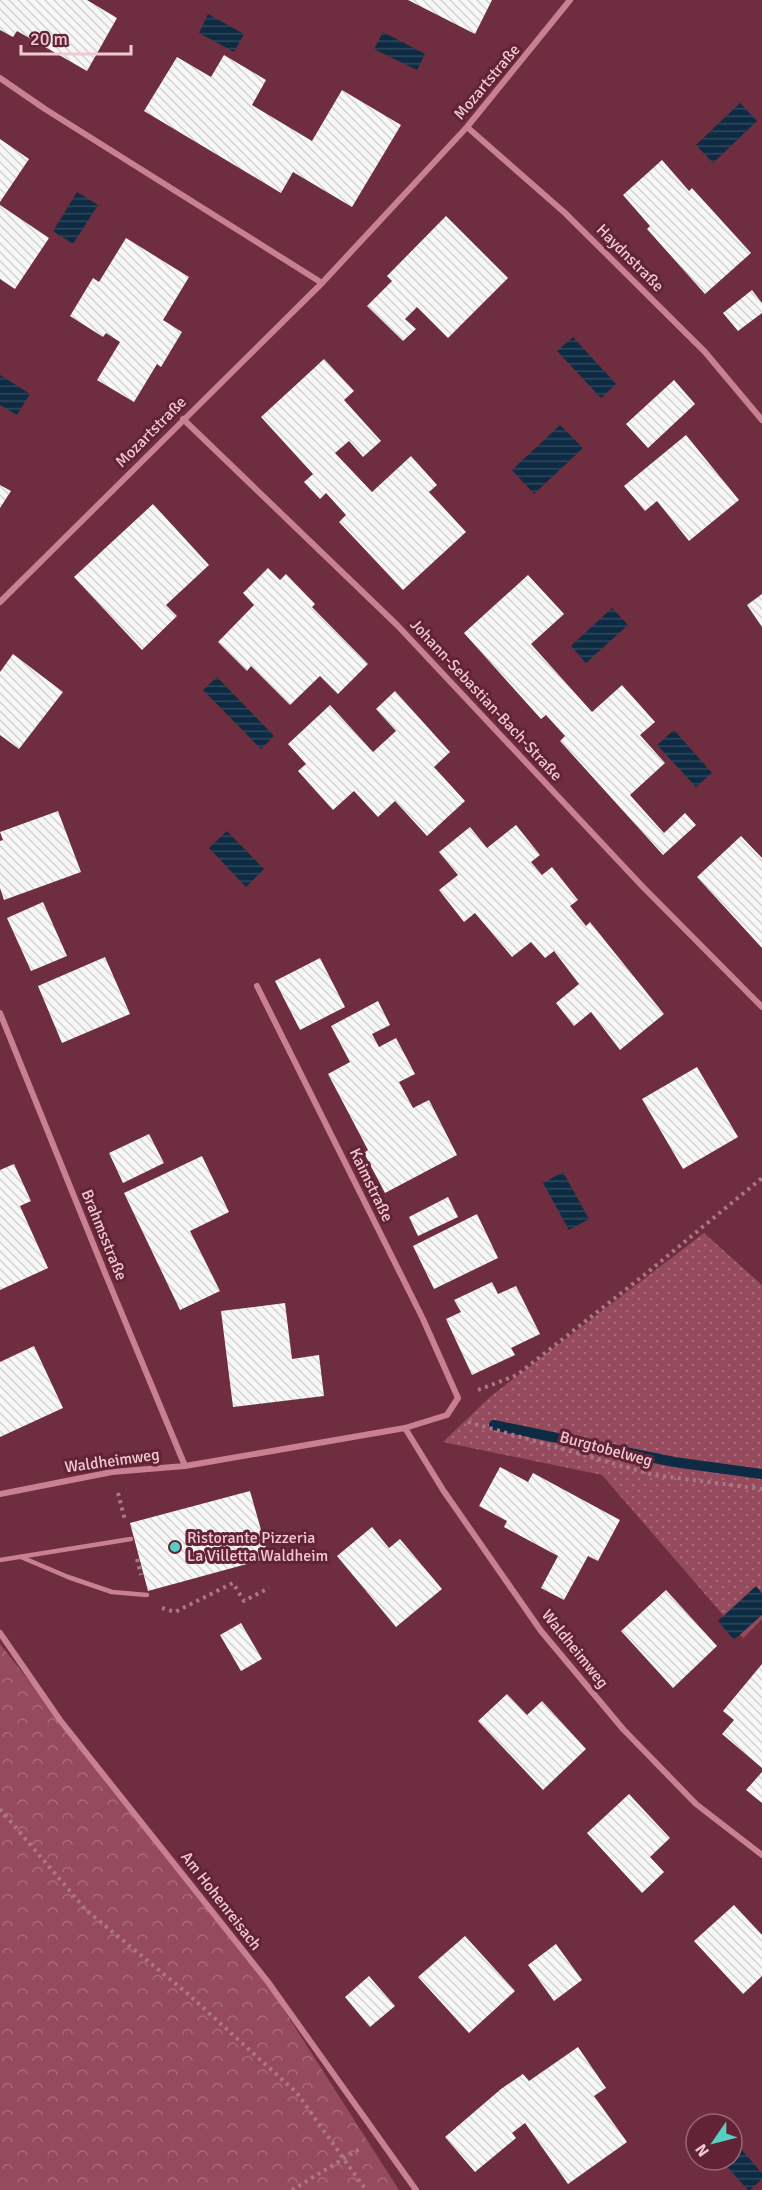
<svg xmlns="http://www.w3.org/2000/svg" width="762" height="2190" font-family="Signika,sans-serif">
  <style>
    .grass { fill: url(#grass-dots) }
    .forest { fill: url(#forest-crowns) }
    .water { fill: url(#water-rules) }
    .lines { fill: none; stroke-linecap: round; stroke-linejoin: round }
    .stream { stroke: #0d2b42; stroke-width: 10 }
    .building { fill: url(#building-back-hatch) }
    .path { stroke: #ac7784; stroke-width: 4; stroke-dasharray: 3 4.5; stroke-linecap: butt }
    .service { stroke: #c98090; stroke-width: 4.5 }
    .minor { stroke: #c98090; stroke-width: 6 }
    .poi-dot { fill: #58cec1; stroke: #612335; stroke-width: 2 }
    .labels { text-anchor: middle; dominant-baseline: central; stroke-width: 6; stroke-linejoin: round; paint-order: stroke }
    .street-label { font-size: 16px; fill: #f1c9d1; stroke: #612335 }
    .poi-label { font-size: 16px; fill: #f1c9d1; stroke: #612335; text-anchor: start }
  </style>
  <defs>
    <pattern id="grass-dots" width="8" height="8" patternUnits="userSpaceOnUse" patternTransform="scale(1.5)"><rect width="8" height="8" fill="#954a5d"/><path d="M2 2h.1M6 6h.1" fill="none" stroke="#a96b7b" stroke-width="1.8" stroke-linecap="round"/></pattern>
    <pattern id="forest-crowns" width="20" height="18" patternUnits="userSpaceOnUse" patternTransform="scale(1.5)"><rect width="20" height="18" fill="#954a5d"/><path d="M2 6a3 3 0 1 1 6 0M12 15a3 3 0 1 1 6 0" fill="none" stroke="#a96b7b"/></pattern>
    <pattern id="water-rules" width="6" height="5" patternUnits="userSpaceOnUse" patternTransform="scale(1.5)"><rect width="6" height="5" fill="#0d2b42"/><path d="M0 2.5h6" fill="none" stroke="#31485c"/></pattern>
    <pattern id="building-back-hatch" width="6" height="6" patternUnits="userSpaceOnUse" patternTransform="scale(1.5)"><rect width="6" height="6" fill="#f7f7f7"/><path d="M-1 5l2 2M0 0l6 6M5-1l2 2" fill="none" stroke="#d4d2d2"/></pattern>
  </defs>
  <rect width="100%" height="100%" fill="#6e2e3f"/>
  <path class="grass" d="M704,1233l58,52v334l-19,19 -141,-163 -159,-33 48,-46z"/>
  <path class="forest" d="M0,1644l261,330 138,216h-399z"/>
  <path class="water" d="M208,14l36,20 -10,18 -35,-19z
    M383,32l42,22 -8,16 -43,-21z
    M740,103l17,18 -44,42 -17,-18z
    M77,192l21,13 -25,39 -20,-13z
    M573,337l43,47 -15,14 -44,-47z
    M0,375l30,19 -13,21 -17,-10z
    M560,425l23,23 -49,46 -22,-24z
    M612,608l16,17 -42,38 -15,-17z
    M217,677l57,59 -13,13 -58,-59z
    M674,730l38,43 -16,14 -39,-42z
    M227,831l37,38 -18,18 -37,-39z
    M563,1172l26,47 -20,11 -26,-47z
    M756,1586l6,7v22l-28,25 -16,-19z
    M732,2139l30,34v6l-12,11h-2l-27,-30h11z"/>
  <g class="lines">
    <path class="stream" d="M494,1425l180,37 88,12"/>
  </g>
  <path class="building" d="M0,0h87l30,18 -30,53 -70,-40 -4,6 -13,-7z
    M408,0h84l-17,34z
    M224,55l42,25 -14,25 60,36 30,-51 59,35 -49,82 -59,-35 -12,21 -137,-82 33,-54 34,20z
    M0,139l29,20 -29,43z
    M662,160l27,31 3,-3 59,65 -46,41 -58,-65 3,-3 -27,-31z
    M0,205l49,33 -34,51 -15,-10z
    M446,216l62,62 -60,60 -31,-31 -12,12 11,10 -13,12 -36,-35 25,-25 -5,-5z
    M126,238l63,39 -26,43 19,12 -21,35 -4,-3 -23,38 -37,-22 23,-38 -14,-9 -3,4 -33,-21 23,-38 6,4z
    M752,290l10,13v10l-24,18 -15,-18z
    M324,359l30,32 -10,9 37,41 -18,16 -14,-16 -14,12 37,39 39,-36 26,29 -8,7 37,40 -63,58 -64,-68 7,-7 -20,-22 -6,6 -16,-17 9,-8 -52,-57z
    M674,380l21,24 -47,44 -22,-24z
    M686,435l53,65 -50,41 -32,-40 -12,10 -21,-25z
    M0,485l11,6 -11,17z
    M153,504l56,61 -43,40 11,11 -35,34 -68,-73z
    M268,568l12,12 6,-6 29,30 -3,3 56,57 -30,30 -18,-18 -30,29 -39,-39 -4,5 -29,-29 36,-37 -11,-12z
    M528,575l36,39 -33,30 61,68 30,-27 33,37 -15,13 25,28 -35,32 34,38 21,-20 11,12 -33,30 -103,-114 5,-5 -19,-21 -5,4 -77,-86z
    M762,594v33l-15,-22z
    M13,654l50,38 -44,57 -19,-14v-63z
    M395,691l55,61 -16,15 31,34 -38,35 -32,-35 -17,16 -24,-26 -21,19 -35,-39 8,-7 -18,-20 42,-39 43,47 23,-21 -20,-22z
    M58,811l23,61 -77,28 -4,-12v-47l3,-1 -3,-8z
    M516,825l24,30 -9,7 11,13 10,-8 26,33 -8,6 16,20 4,-4 74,92 -44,36 -29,-38 -17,14 -18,-23 23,-19 -25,-33 -9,7 -14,-16 -19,15 -37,-44 -11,9 -25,-32 19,-15 -19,-23 31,-25 17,21z
    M741,836l21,22v90l-65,-71z
    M43,902l24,54 -36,15 -24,-53z
    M105,957l25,57 -68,29 -24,-57z
    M320,958l25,49 -45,23 -25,-49z
    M378,1001l12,24 -18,9 7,13 17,-9 19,36 -16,8 14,26 16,-8 28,55 -72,38 -21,-40 4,-3 -40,-76 22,-12 -19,-36z
    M697,1067l41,70 -55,32 -41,-70z
    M149,1134l15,29 -41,20 -14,-30z
    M202,1156l27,56 -39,19 30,60 -40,19 -56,-117z
    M14,1164l17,37 -11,5 28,62 -48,22v-120z
    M448,1197l10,20 -40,19 -9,-19z
    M477,1214l21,44 -64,31 -21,-43z
    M492,1282l6,12 18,-8 24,48 -29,14 4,7 -43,20 -26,-56 15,-7 -7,-12z
    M285,1303l7,56 27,-4 5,41 -91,11 -12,-96z
    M34,1346l29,62 -63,29v-75z
    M500,1467l28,15 5,-9 87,47 -22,41 -10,-5 -24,44 -23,-12 17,-32 -54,-29 3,-6 -28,-15z
    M250,1491l19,67 -121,33 -18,-68z
    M372,1527l17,21 11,-9 42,50 -46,38 -59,-71z
    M666,1590l51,56 -44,42 -52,-57z
    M241,1623l21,36 -21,12 -21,-36z
    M762,1664v104l-40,-34 12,-14 -11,-9z
    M507,1694l20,21 15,-14 44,48 -43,41 -65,-69z
    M762,1772v31l-16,-13z
    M629,1794l41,44 -20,19 14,15 -22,21 -55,-60z
    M734,1905l28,30v41l-19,18 -49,-53z
    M465,1936l50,55 -46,42 -51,-56z
    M556,1944l26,36 -28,21 -26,-36z
    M369,1976l26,30 -25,21 -25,-30z
    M578,2047l28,41 -12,8 33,46 -59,42 -43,-61 -13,10 4,5 -41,34 -30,-35 56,-48 22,-15 6,7z"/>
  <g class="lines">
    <path class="path" d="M478,1390l39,-15 131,-103 114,-94
      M468,1422l186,53 108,14
      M118,1493l7,27
      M137,1559l4,16
      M162,1608l13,4 58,-29 11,18 25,-13
      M0,1809l86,101 102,84 109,99 69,97
      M292,2190l69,-42"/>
    <path class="service" d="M21,1557l47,20 44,15 35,3
      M0,1560l131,-21"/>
    <path class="minor" d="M0,78l45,31 277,174
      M467,127l98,86 140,139 57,68
      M183,419l214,206 246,262 119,120
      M0,602l322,-319 145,-156 103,-127
      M0,1013l105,260 80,193
      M405,1428l38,62 98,141 82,98 73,75 66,51
      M0,1494l112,-22 73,-6 220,-38 42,-13 11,-17 -35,-79 -166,-333
      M0,1633l60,87 208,262 148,208"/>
  </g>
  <circle class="poi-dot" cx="175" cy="1547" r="6"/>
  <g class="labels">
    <g class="street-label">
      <text transform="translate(487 82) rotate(-50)">Mozartstraße</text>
      <text transform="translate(630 258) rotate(45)">Haydnstraße</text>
      <text transform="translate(151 432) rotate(-45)">Mozartstraße</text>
      <text transform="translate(486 700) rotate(47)">Johann-Sebastian-Bach-Straße</text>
      <text transform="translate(371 1185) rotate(64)">Kaimstraße</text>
      <text transform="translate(104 1235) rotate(68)">Brahmsstraße</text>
      <text transform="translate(606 1449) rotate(15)">Burgtobelweg</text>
      <text transform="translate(112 1461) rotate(-8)">Waldheimweg</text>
      <text transform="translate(575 1649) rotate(51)">Waldheimweg</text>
      <text transform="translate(221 1901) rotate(52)">Am Hohenreisach</text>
    </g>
    <g class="poi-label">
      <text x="187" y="1538">Ristorante Pizzeria<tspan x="187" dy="18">La Villetta Waldheim</tspan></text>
    </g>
  </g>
  <g transform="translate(714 2142) rotate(235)"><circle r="28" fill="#612335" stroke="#9b6573" stroke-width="1.5"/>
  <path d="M0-4.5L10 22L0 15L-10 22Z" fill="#58cec1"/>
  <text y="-9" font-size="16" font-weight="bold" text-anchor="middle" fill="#f1c9d1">N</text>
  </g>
  <path d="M21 45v9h110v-9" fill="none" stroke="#f1c9d1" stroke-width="3"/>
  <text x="30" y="45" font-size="18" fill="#f1c9d1" stroke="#612335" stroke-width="4.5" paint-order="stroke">20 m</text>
</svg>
